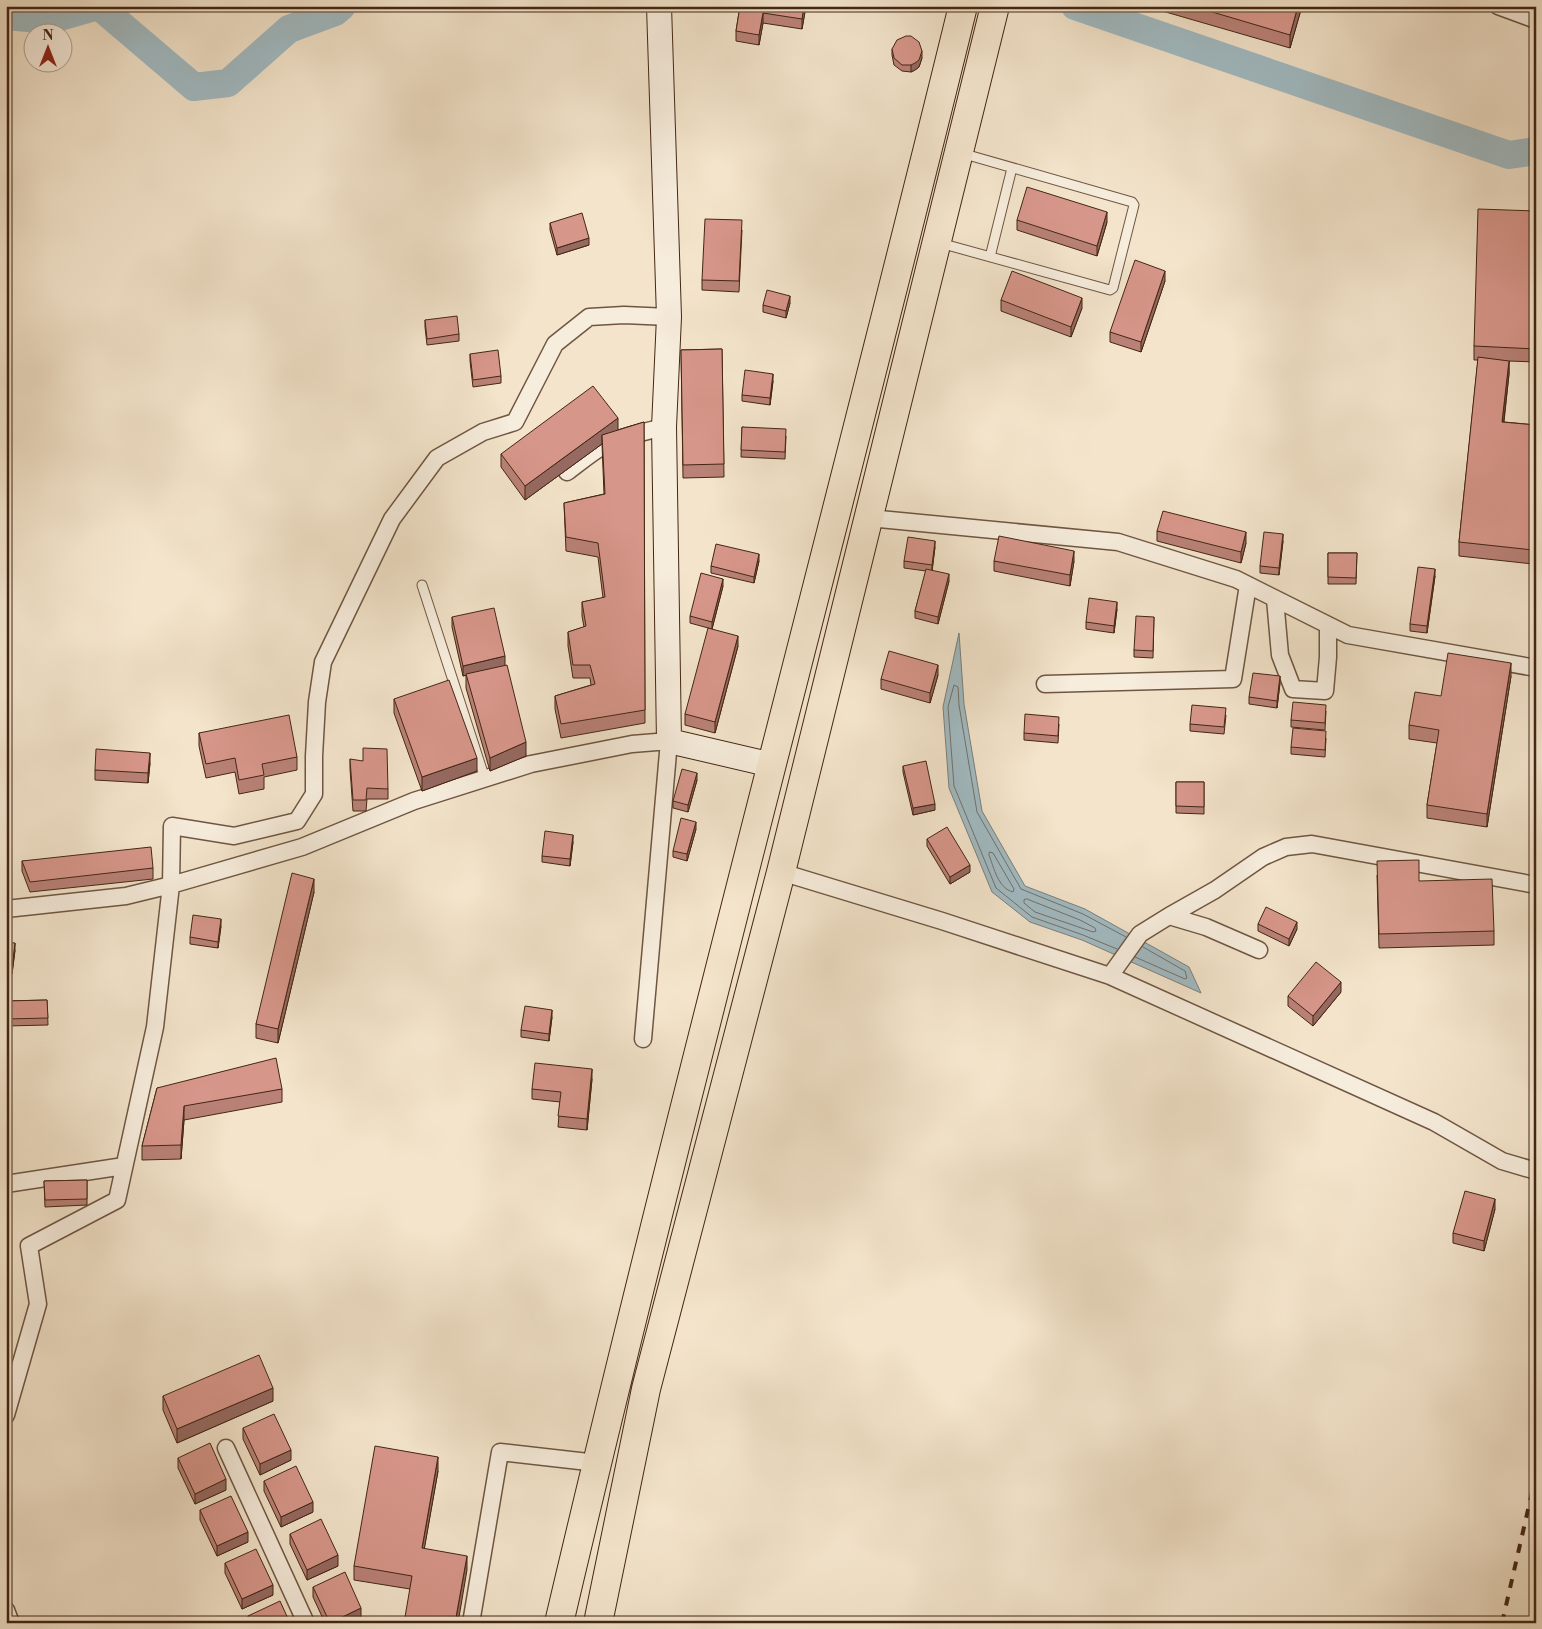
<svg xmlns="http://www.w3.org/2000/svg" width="1542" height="1629" font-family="'Libre Bodoni',serif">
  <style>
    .water { fill: #a1bbc3; stroke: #7b7f7d }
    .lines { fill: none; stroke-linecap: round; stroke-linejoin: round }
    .shore { stroke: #72706c; stroke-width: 1 }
    .river { stroke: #a1bbc3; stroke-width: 28 }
    .lane-casing { stroke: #6f5642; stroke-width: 11 }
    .street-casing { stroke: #6f5642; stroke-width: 19 }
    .secondary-casing { stroke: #432614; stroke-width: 26 }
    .highway-casing { stroke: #432614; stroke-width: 30 }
    .lane { stroke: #f7eddd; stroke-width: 9 }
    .street { stroke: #f7eddd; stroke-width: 16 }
    .secondary { stroke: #f7eddd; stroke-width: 24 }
    .highway { stroke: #f3e4cb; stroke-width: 28 }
    .rail { stroke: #432614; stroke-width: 4; stroke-dasharray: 9 9; stroke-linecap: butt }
    .wall { fill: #b98177; stroke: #432614 }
    .shaded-wall { fill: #966961; stroke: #432614 }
    .building { fill: #d7968a; stroke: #432614 }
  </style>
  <rect width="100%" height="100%" fill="#f3e4cb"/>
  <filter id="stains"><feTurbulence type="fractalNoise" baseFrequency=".004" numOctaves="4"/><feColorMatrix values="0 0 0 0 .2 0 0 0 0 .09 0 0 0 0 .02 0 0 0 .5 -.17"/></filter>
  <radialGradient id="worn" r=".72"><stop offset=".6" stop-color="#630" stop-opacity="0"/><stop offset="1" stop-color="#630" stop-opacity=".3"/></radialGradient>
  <path class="water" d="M959,633l5,71 18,107 43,75 60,23 104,58 12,26 -119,-53 -52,-18 -38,-30 -43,-104 -6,-81z"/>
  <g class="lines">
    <path class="shore" d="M990,852l3,1 21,36 -1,3c-15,-4 -19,-24 -24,-37z
      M1027,899l53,21 15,8 1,3 -3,1 -58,-20 -11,-9v-3z
      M1117,949l-34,-14 -51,-18 -36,-29 -42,-102 -6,-79 6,-22 4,2 1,18 18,107 44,77 62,25 43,23
      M1135,957l50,22 2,-1 -2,-7 -42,-24"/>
    <path class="river" d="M99,6l95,81 34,-4 61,-54 46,-17 7,-6
      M1075,6l434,149 27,-4
      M6,16l43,4 49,-14"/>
    <g class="lane-casing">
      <path id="lane" d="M940,243l170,47 3,-2 21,-83 -2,-3 -171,-49
        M990,257l22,-89
        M422,585l63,194"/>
    </g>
    <g class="street-casing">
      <path id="street" d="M1498,6l38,14
        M567,472c12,-9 24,-19 36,-26 19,-10 41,-14 61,-19
        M869,518l249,24 118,37 112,56 188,33
        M1275,599l5,56 13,34 32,2 3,-34v-32
        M1045,684l188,-5 15,-94
        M781,872l161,49 168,55 324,146 68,39 34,10
        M6,909l120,-13 45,-11 131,-38 112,-46 117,-37 101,-20 37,-3 -26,298
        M1169,916l46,-26 48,-33 23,-10 26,-3 224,41
        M1110,976l30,-42 29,-18 37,11 53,23
        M6,1184l118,-18
        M6,1415l32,-111 -9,-58 88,-46 38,-173 16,-142 1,-59 62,10 63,-15 17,-27v-38l3,-54 6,-40 69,-143 45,-61 46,-26 32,-10 40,-78 34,-27 35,-2 45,2
        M226,1448l80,175
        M6,1610l5,13
        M471,1623l29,-171 97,11"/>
    </g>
    <g class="secondary-casing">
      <path id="secondary" d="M659,6l10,311 -5,110 5,314 103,24"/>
    </g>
    <g class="highway-casing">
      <path id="highway" d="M559,1623c127,-541 272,-1077 404,-1617
        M598,1623l48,-234 135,-517 214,-866"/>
    </g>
    <use href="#lane" class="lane"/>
    <use href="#street" class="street"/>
    <use href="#secondary" class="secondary"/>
    <use href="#highway" class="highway"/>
    <path class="rail" d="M1502,1623l34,-148"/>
  </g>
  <path class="wall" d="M740,6h66l-4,23 -39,-6 -4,22 -23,-4v-10z
    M941,6h15l-1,4z
    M1145,6h157l-12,42z
    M892,49l30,9 -3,9 -4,3 -4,2 -9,-1 -8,-6 -2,-10z
    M1536,211v151l-27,-1v13l-5,48 32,3 -3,139 -74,-8v-14l19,-182h-4v-14z
    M1017,220l90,2 -10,34 -80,-26z
    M550,223l39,22 -32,10 -7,-25z
    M742,230l-3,62 -37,-2v-10z
    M1165,281l-24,71 -31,-10v-10z
    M1001,300l81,8 -11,29 -70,-26z
    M790,303l-4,15 -23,-6v-7z
    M425,320l34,14v7l-32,4 -2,-18z
    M722,349l2,128 -41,1 -2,-128z
    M470,354l31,22v7l-28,4 -3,-26z
    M773,381l-3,24 -28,-4v-6z
    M644,422l1,301 -84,15 -6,-29v-13l36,-11 -1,-7h-17l-5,-32v-14l16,-5 -2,-11v-14l21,-4 -5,-41 -32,-6 -2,-48 40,-9 -2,-50 -77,56 -24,-33v-13l117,-24z
    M742,427l44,9 -1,23 -44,-2z
    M1157,531l89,12 -5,20 -84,-22z
    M1283,541l-4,34 -19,-2v-7z
    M935,547l-3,23 17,11 -11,43 -23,-6v-7l11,-40 -22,-3v-7z
    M1328,553h29l-1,31h-28z
    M759,561l-5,22 -43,-10v-7z
    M994,561h80l-4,25 -76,-15z
    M1435,576l-8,57 -17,-2v-7z
    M723,586l-11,43 -22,-6v-7z
    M1117,609l-3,24 -28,-4v-7z
    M452,617l53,48 21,91 -36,15 -24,-83v-13l-3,1 -11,-49z
    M1154,617l-1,41 -19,-1v-7z
    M738,646l-23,87 -30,-8v-11z
    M938,675l-8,28 -49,-14v-10z
    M1511,676l-24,151 -60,-9v-13l10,-62 -28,-4v-14l32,-29z
    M1280,683l-3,25 -28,-4v-7z
    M394,699l83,72 -55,20 -28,-78z
    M1326,711l-1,19 -34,-3v-7z
    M1226,715l-2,19 -34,-3v-7z
    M1059,724l-1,19 -34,-3v-7z
    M199,733l98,24v13l-33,7v12l-25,5 -4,-22 -29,6 -7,-32z
    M1326,738l-1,19 -34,-3v-7z
    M350,759l38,30v10h-21l-1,12h-13l-3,-42z
    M150,763l-2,20 -53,-3v-10z
    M903,766l32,44 -22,5 -10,-43z
    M697,780l-9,32 -15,-4v-7z
    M1176,782h28v32l-28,-1z
    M696,829l-9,32 -14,-4v-6z
    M927,839l43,33 -20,12 -23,-38z
    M573,842l-3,24 -28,-4v-6z
    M22,861l131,7v11l-123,13 -8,-21z
    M1377,875l117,56v14l-115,3z
    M314,892l-36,151 -22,-5v-14z
    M1258,924l39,5 -8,17 -31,-15z
    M221,926l-3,22 -28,-4v-7z
    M6,942l9,8 -3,24h-6z
    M1341,992l-28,34 -25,-20v-10z
    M47,1000l1,25 -42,1v-25z
    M552,1017l-3,24 -28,-4v-7z
    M592,1079l-5,51 -29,-3 2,-25 -28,-3v-10z
    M157,1088l125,1v13l-98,18 -3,39 -39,1v-14z
    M87,1180v25l-42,2 -1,-26z
    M1495,1209l-11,42 -31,-8v-10z
    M163,1396l110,5 -96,42 -14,-33z
    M243,1428l48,32 -31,15 -17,-36z
    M178,1458l48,32 -31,14 -17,-36z
    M438,1471l-14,78 43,21 -57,19 -56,-9v-14z
    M264,1481l49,31 -32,15 -17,-36z
    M200,1510l48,32 -31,14 -17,-36z
    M290,1534l48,32 -31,14 -17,-36z
    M225,1563l48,32 -31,14 -17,-36z
    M313,1587l48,31 -9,5h-27l-12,-26z
    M248,1616l42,7h-42z"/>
  <path class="shaded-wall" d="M804,6h2l-4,23v-10z
    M1298,6h4l-12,42v-13z
    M763,13v10l-4,22v-10z
    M922,51v7l-3,9 -4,3 -4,2v-7z
    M1107,212v10l-10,34v-10z
    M589,238v7l-32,10v-7z
    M1165,271v10l-24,71v-10z
    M790,296v7l-4,15v-7z
    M1082,298v10l-11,29v-10z
    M1509,361v13l-7,61v-13z
    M773,374v7l-3,24v-7z
    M618,418v14l-16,3v9l-77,56v-14z
    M1536,525v13l-3,26v-14z
    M1246,532v11l-5,20v-11z
    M1283,534v7l-4,34v-7z
    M935,541v6l-3,25v-7z
    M1074,551v10l-4,25v-11z
    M759,554v7l-5,22v-6z
    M1435,569v7l-8,57v-7z
    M949,574v7l-11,43v-7z
    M723,579v7l-11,43v-7z
    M1117,602v7l-3,24v-7z
    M738,636v10l-23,87v-11z
    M505,656v11l-42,9v-10z
    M1511,663v13l-24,151v-13z
    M938,665v10l-8,28v-10z
    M1280,676v7l-3,25v-7z
    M526,742v14l-36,15v-13z
    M150,753v10l-2,20v-10z
    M477,758v13l-55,20v-14z
    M697,773v7l-9,32v-7z
    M935,804v6l-22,5v-7z
    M696,822v7l-9,32v-7z
    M573,835v7l-3,24v-7z
    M970,865v7l-20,12v-7z
    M314,879v13l-36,151v-14z
    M221,919v7l-3,22v-6z
    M1297,922v7l-8,17v-7z
    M15,943v7l-3,24v-6z
    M1341,982v10l-28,34v-10z
    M552,1010v7l-3,24v-7z
    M592,1069v10l-5,51v-11z
    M184,1106v14l-3,39v-14z
    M1495,1199v10l-11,42v-10z
    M273,1388v13l-96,42v-14z
    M291,1450v10l-31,15v-11z
    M438,1457v14l-16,91v-14z
    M226,1479v11l-31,14v-10z
    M313,1502v10l-32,15v-10z
    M248,1532v10l-31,14v-10z
    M338,1555v11l-31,14v-10z
    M467,1556v14l-9,53h-3z
    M273,1585v10l-31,14v-10z
    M361,1608v10l-9,5h-22z"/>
  <path class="building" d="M740,6h64l-2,13 -39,-6 -4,22 -23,-4z
    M1192,6h106l-8,29z
    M906,36h5l8,6 3,9 -3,9 -4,3 -4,2h-9l-8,-7 -2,-9 5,-9z
    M1027,187l80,25 -10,34 -80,-26z
    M1478,209l58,2v138l-62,-3z
    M582,213l7,25 -32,10 -7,-25z
    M705,219l37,1 -3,61 -37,-1z
    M1135,260l30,11 -24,71 -31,-10z
    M1012,271l70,27 -11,29 -70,-27z
    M767,290l23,6 -4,15 -23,-6z
    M457,316l2,18 -32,5 -2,-19z
    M722,349l2,115 -41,1 -2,-115z
    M498,350l3,26 -28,4 -3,-26z
    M1478,357l31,4 -7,61 34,3v100l-3,25 -74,-8z
    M745,370l28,4 -3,24 -28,-3z
    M593,386l25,32 -93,68 -24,-32z
    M644,422l1,288 -84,14 -6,-28 40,-12 -5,-19h-17l-5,-33 18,-6 -4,-24 23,-5 -7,-54 -32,-6 -2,-34 41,-9 -3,-59z
    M742,427l44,2 -1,23 -44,-2z
    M1163,511l83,21 -5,20 -84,-21z
    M1264,532l19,2 -4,34 -19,-2z
    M999,536l75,15 -4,24 -76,-14z
    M908,537l27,4 -3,24 -28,-4z
    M716,544l43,10 -5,23 -43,-11z
    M1328,553h29l-1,25 -28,-1z
    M1418,567l17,2 -8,57 -17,-2z
    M926,569l23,5 -11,43 -23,-6z
    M701,573l22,6 -11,43 -22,-6z
    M1089,598l28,4 -3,24 -28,-4z
    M494,608l11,48 -42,10 -11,-49z
    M1136,616l18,1 -1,34 -19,-1z
    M708,628l30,8 -23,86 -30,-8z
    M889,651l49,14 -8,28 -49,-14z
    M1448,653l63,10 -24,151 -60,-9 12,-75 -30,-5 6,-33 26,4z
    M507,665l19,77 -36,16 -24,-84z
    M1253,673l27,3 -3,25 -28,-4z
    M449,680l28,78 -55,19 -28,-78z
    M1293,702l33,3 -1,18 -34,-3z
    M1192,705l34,3 -2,19 -34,-3z
    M1025,714l34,3 -1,19 -34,-3z
    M289,715l8,42 -35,7 2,11 -25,5 -4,-22 -29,6 -7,-31z
    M1293,728l33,3 -1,19 -34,-3z
    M363,748l24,1 1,40 -21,-1 -1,12h-13l-3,-41 13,2z
    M96,749l54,4 -2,20 -53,-3z
    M926,761l9,43 -22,4 -10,-42z
    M682,769l15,4 -9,32 -15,-4z
    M1176,782h28v25l-28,-1z
    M681,818l15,4 -9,32 -14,-3z
    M947,827l23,38 -20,12 -23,-38z
    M545,831l28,4 -3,24 -28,-3z
    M151,847l2,21 -123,14 -8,-21z
    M1419,860v21l73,-2 2,52 -115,3 -2,-73z
    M292,873l22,6 -36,150 -22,-5z
    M1266,907l31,15 -8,17 -31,-15z
    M193,915l28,4 -3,23 -28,-5z
    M6,942l9,1 -3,25 -6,-1z
    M1316,962l25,20 -28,34 -25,-20z
    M47,1000l1,18 -42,1v-18z
    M525,1006l27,4 -3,24 -28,-4z
    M276,1058l6,31 -98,17 -3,39 -39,1 15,-58z
    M535,1063l57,6 -5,50 -29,-3 3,-24 -29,-3z
    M87,1180v19l-42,1 -1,-19z
    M1465,1191l30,8 -11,42 -31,-8z
    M259,1355l14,33 -96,41 -14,-33z
    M274,1414l17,36 -31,14 -17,-36z
    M210,1443l16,36 -31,15 -17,-36z
    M375,1446l63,11 -16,91 45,8 -12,67h-51l8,-47 -58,-10z
    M296,1466l17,36 -32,15 -17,-36z
    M231,1496l17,36 -31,14 -17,-36z
    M321,1519l17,36 -31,15 -17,-36z
    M256,1549l17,36 -31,14 -17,-36z
    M345,1572l16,36 -31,15 -17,-36z
    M280,1601l10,22h-38l-4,-7z"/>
  <rect width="1542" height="1629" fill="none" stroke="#f3e4cb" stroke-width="25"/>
  <rect x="8" y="8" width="1527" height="1614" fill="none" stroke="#432614" stroke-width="2.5"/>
  <rect x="12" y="12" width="1517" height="1604" fill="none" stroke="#432614"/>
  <g transform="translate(48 48)"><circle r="24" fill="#f7eddd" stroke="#af9d8d"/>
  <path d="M0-4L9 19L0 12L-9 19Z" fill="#8f2418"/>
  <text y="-8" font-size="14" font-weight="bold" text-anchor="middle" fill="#432614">N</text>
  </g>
  <rect width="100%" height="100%" filter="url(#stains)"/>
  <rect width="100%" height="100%" fill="url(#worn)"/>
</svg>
